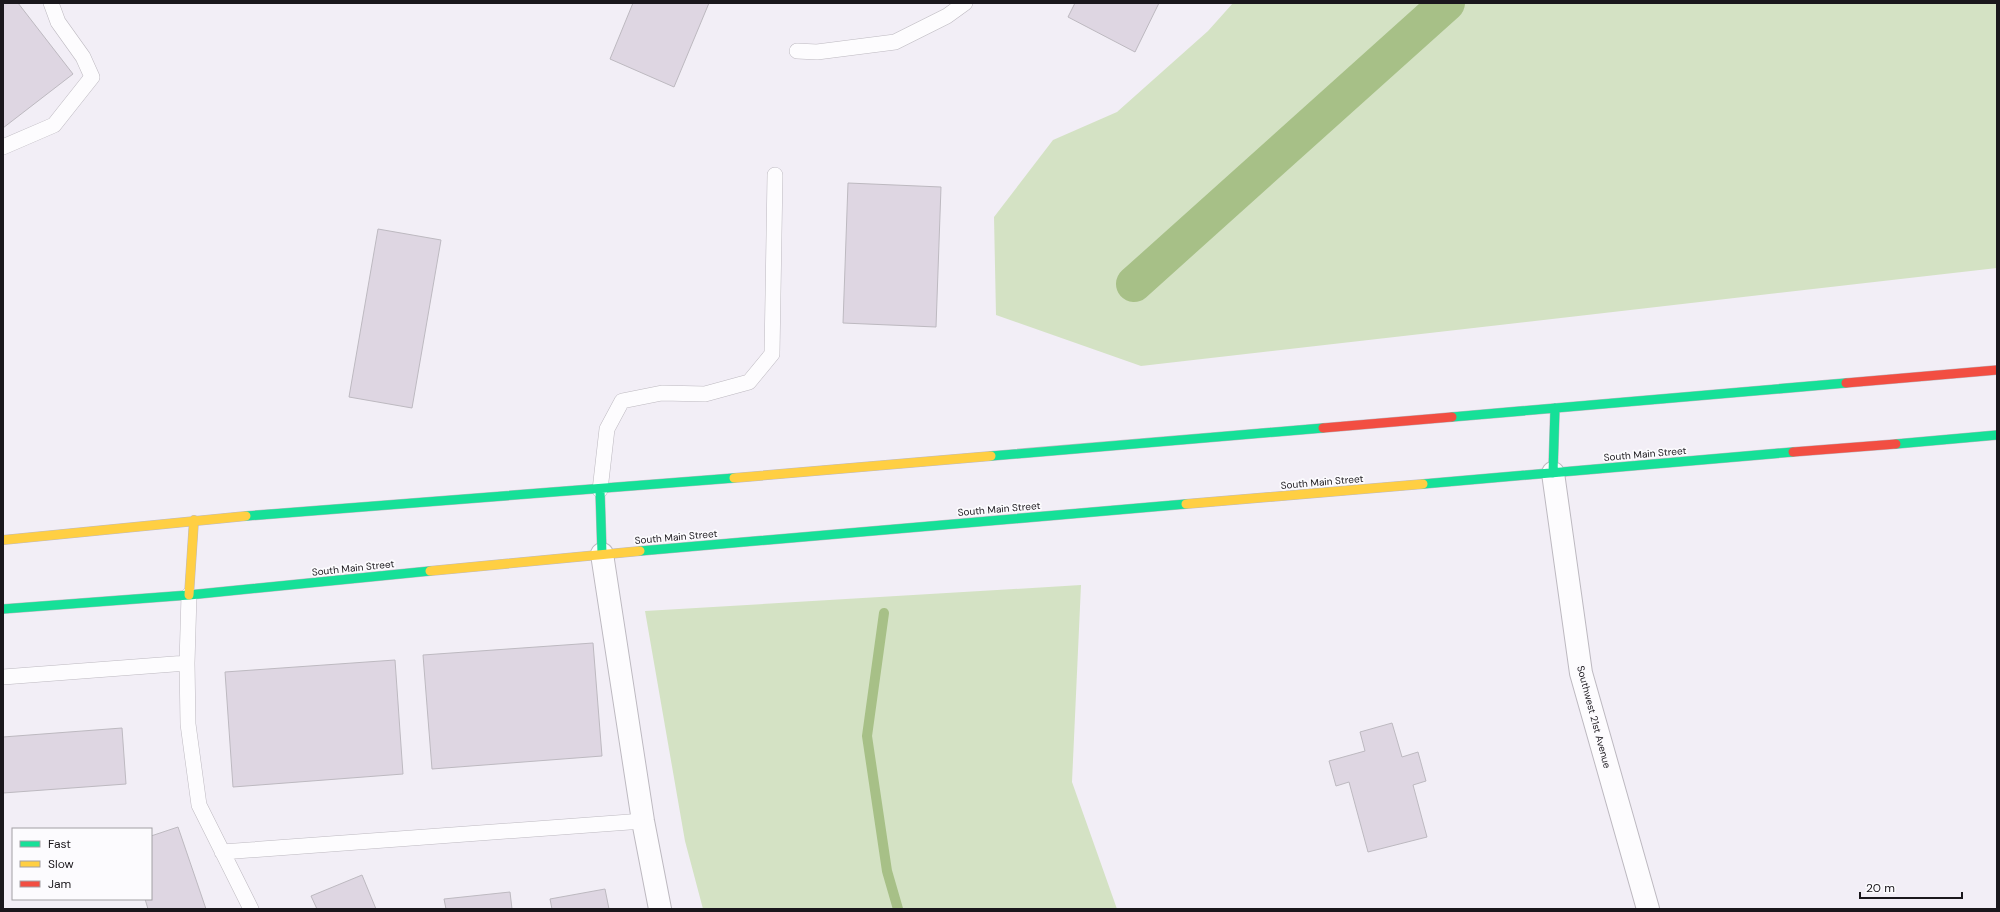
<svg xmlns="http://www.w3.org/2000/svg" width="2000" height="912" font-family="'DM Sans',sans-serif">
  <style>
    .green { fill: #d4e2c4 }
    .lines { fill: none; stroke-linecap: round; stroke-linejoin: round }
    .stream { stroke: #a7c087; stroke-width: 10 }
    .canal { stroke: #a7c087; stroke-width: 36 }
    .building { fill: #ded6e2; stroke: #bdb9c0 }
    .lane-casing { stroke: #bdb9c0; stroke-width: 16 }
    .street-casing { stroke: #bdb9c0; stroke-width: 24 }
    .fast-casing { stroke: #bdb9c0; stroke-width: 10 }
    .slow-casing { stroke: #bdb9c0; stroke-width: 10 }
    .jam-casing { stroke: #bdb9c0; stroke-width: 10 }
    .lane { stroke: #fdfcfe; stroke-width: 15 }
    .street { stroke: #fdfcfe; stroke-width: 22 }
    .fast { stroke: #16e098; stroke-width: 9 }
    .slow { stroke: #ffcf43; stroke-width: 9 }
    .jam { stroke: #f24e42; stroke-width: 9 }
    .labels { text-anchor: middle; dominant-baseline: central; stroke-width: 3.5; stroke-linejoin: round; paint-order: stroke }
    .street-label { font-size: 10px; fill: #1a171c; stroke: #fcfbfe }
  </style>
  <rect width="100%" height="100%" fill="#f2eef6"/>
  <path class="green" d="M1233,3h764v265l-856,98 -145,-51 -2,-98 59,-77 64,-28 91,-81z
    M1081,585l-9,197 45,127h-414l-18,-68 -40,-230z"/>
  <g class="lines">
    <path class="stream" d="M884,613l-17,123 20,135 11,38"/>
    <path class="canal" d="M1134,284l313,-281"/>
  </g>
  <path class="building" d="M3,3h15l55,71 -70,54z
    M633,3h76l-35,84 -64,-28z
    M1075,3h84l-24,49 -67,-35z
    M848,183l93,4 -5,140 -93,-4z
    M378,229l63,11 -29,168 -63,-11z
    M593,643l9,113 -170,13 -9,-114z
    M395,660l8,114 -170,13 -8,-115z
    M1392,723l10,34 16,-5 8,29 -13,4 14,52 -59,15 -19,-70 -13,4 -7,-25 36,-10 -5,-19z
    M122,728l4,56 -123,9v-56z
    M178,827l28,82h-58l-3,-10h6v-63z
    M362,875l14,34h-59l-6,-13z
    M605,889l4,20h-57l-2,-10z
    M510,892l2,17h-66l-2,-10z"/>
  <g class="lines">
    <g class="lane-casing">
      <path id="lane" d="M797,51l20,1 78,-10 52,-26 18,-13
        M3,147l51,-22 38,-48 -9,-20 -25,-35 -7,-19
        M600,490l7,-61 15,-28 40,-8 43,1 44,-12 23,-28 3,-179
        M189,595l-2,68 1,61 11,81 52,104
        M3,677l184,-14
        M222,852l421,-31"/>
    </g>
    <g class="street-casing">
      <path id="street" d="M1553,473l28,200 67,236
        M602,554l41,267 17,88"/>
    </g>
    <g class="fast-casing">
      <path id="fast" d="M1452,417l394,-34
        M1896,444l101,-9
        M991,456l332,-28
        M1553,473l2,-65
        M1423,484l370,-32
        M600,490l2,64
        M246,516l488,-38
        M640,551l546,-47
        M3,609l186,-14 241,-24"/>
    </g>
    <g class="slow-casing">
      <path id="slow" d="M734,478l257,-22
        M1186,504l237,-20
        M3,540l243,-24
        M430,571l210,-20
        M189,595l5,-75"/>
    </g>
    <g class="jam-casing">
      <path id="jam" d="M1846,383l151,-13
        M1323,428l129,-11
        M1793,452l103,-8"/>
    </g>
    <use href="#lane" class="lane"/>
    <use href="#street" class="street"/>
    <use href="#fast" class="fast"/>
    <use href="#slow" class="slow"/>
    <use href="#jam" class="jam"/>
  </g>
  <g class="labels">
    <g class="street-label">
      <text transform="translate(1645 454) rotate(-5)">South Main Street</text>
      <text transform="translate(1322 482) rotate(-5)">South Main Street</text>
      <text transform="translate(999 509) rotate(-5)">South Main Street</text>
      <text transform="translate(676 537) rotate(-5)">South Main Street</text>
      <text transform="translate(353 568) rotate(-6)">South Main Street</text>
      <text transform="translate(1594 717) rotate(75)">Southwest 21st Avenue</text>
    </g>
  </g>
  <rect width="2000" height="912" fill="none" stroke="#1a171c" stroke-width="8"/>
  <rect x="12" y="828" width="140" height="72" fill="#fcfbfe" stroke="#a2a0a4"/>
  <rect x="20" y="841" width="20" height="6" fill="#16e098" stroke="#a2a0a4"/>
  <text x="48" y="848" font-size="12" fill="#1a171c">Fast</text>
  <rect x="20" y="861" width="20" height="6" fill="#ffcf43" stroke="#a2a0a4"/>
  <text x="48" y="868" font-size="12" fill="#1a171c">Slow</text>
  <rect x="20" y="881" width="20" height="6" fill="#f24e42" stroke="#a2a0a4"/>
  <text x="48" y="888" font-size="12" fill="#1a171c">Jam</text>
  <path d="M1860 892v6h102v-6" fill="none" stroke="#1a171c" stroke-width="2"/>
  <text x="1866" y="892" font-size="12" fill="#1a171c" stroke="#fcfbfe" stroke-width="3" paint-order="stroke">20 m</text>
</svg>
